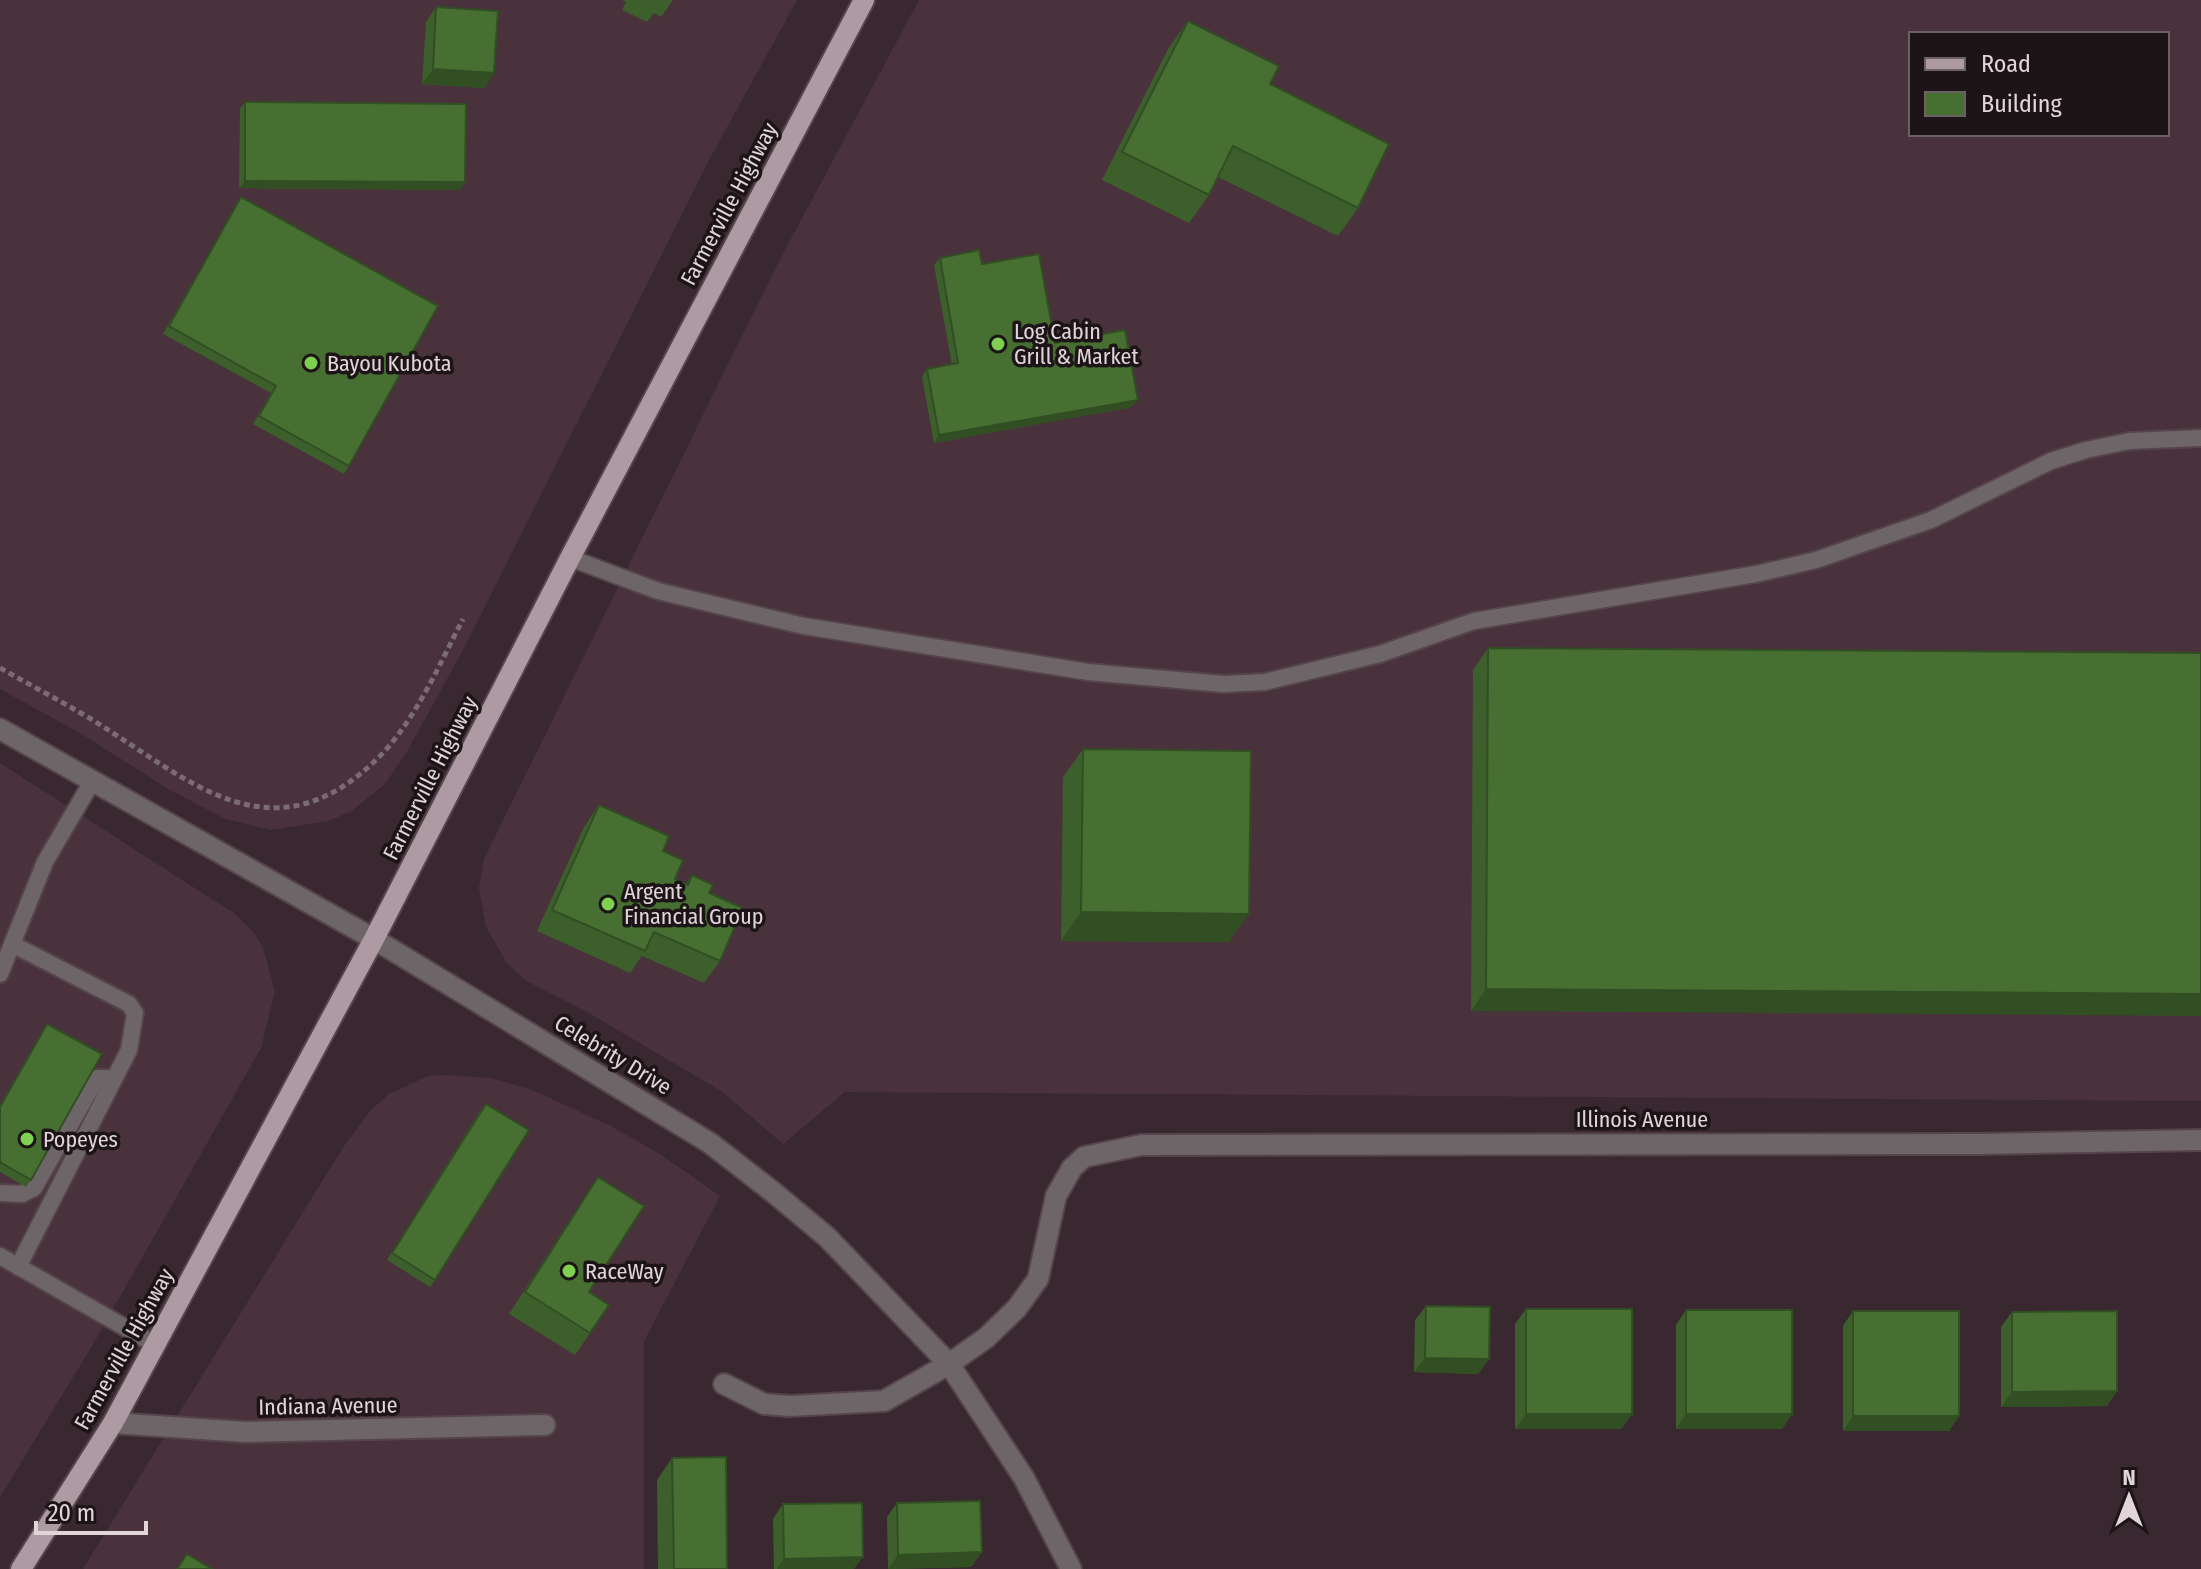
<svg xmlns="http://www.w3.org/2000/svg" width="2201" height="1569" font-family="'Fira Sans Condensed',sans-serif">
  <style>
    .built { fill: #49323c; fill-rule: evenodd }
    .lines { fill: none; stroke-linecap: round; stroke-linejoin: round }
    .service-casing { stroke: #55444b; stroke-width: 20 }
    .minor-casing { stroke: #55444b; stroke-width: 24 }
    .tertiary-casing { stroke: #55444b; stroke-width: 24 }
    .primary-casing { stroke: #55444b; stroke-width: 24 }
    .path { stroke: #7b6b72; stroke-width: 5; stroke-dasharray: 6 4; stroke-linecap: butt }
    .service { stroke: #6e6568; stroke-width: 16 }
    .minor { stroke: #6e6568; stroke-width: 20 }
    .tertiary { stroke: #6e6568; stroke-width: 20 }
    .primary { stroke: #ad9aa2; stroke-width: 20 }
    .wall { fill: #3d5f2b }
    .shaded-wall { fill: #324e23 }
    .building { fill: #476f32; stroke: #324e23; stroke-width: 2 }
    .poi-dot { fill: #7fd052; stroke: #1c1417; stroke-width: 3 }
    .labels { text-anchor: middle; dominant-baseline: central; stroke-width: 7; stroke-linejoin: round; paint-order: stroke }
    .street-label { font-size: 22px; fill: #e1d5da; stroke: #1c1417 }
    .poi-label { font-size: 22px; fill: #e1d5da; stroke: #1c1417; text-anchor: start }
  </style>
  <rect width="100%" height="100%" fill="#3a2830"/>
  <path class="built" d="M0,0h797l-89,162 -246,490 -57,103 -21,30 -34,27 -22,9 -57,9 -45,-11 -56,-29 -90,-57 -80,-44z
    M919,0h1282v1101l-1356,-9 -62,52 -62,-53 -132,-78 -64,-33 -19,-18 -20,-36 -7,-38 5,-29 293,-594zM1911,34h256v100h-256z
    M0,763l235,151 19,19 9,15 12,43 -14,57 -169,298 -92,151z
    M445,1075l46,3 41,12 77,35 54,31 57,40 -76,145v228h-561l259,-420 29,-39 18,-16 39,-18z"/>
  <g class="lines">
    <g class="service-casing">
      <path id="service" d="M570,558l88,33 146,35 284,46 135,12 42,-2 115,-28 94,-33 282,-47 60,-14 115,-40 120,-59 35,-11 43,-9 72,-3
        M12,944l117,60 6,9 -6,37 -111,217
        M0,974l45,-112 48,-82
        M0,1193l22,1 12,-6 63,-110h18
        M0,1256l154,88"/>
    </g>
    <g class="minor-casing">
      <path id="minor" d="M724,1384l40,20 26,2 94,-5 65,-37 37,-26 31,-30 21,-29 18,-83 16,-28 12,-11 57,-12 838,-1 222,-4
        M113,1423l132,9 300,-7"/>
    </g>
    <g class="tertiary-casing">
      <path id="tertiary" d="M0,729l374,210 336,204 63,49 54,45 122,127 75,114 47,91"/>
    </g>
    <g class="primary-casing">
      <path id="primary" d="M21,1569l92,-146 261,-484 196,-381 294,-558"/>
    </g>
    <path class="path" d="M0,668c30,17 61,33 91,51 99,61 182,145 290,36 36,-38 58,-90 82,-136"/>
    <use href="#service" class="service"/>
    <use href="#minor" class="minor"/>
    <use href="#tertiary" class="tertiary"/>
    <use href="#primary" class="primary"/>
  </g>
  <path class="wall" d="M623,0h50l-12,17 -7,-4 -7,9 -25,-12 4,-8z
    M436,7l58,66 -10,15 -62,-4 4,-62z
    M1188,21l82,63 88,124 -20,28 -120,-59 -9,18 -20,28 -87,-43 66,-131z
    M245,102l215,88 -221,-2 1,-79z
    M241,197l108,269 -5,8 -91,-50 18,-31 -108,-59z
    M940,258l42,6 73,79 77,64 -198,36 -12,-66 5,-8 25,-4 -18,-100z
    M1488,648l713,5 -730,358 2,-341z
    M1083,749l146,193 -168,-1 2,-164z
    M599,805l64,46 12,28 11,5 6,-9 17,18 11,68 -16,22 -62,-27 -12,17 -93,-42 47,-104z
    M47,1024l-16,156 -5,7 -26,-15v-67z
    M480,1111l-45,169 -5,7 -43,-27z
    M598,1177l-9,115 1,41 -15,22 -66,-41z
    M1426,1306l63,53 -11,15 -64,-2 1,-52z
    M1526,1309l106,105 -11,15h-106v-105z
    M1686,1310l106,104 -10,15h-106v-104z
    M1853,1311l106,105 -10,15h-106v-105z
    M2012,1312l105,79 -10,15 -106,1v-80z
    M672,1458l55,111h-69l-1,-89z
    M897,1503l85,49 -11,15 -83,2 -1,-52z
    M783,1504l71,65h-80l-1,-50z"/>
  <path class="shaded-wall" d="M433,69l61,4 -10,15 -62,-4z
    M245,181l220,1 -5,8 -221,-2z
    M1138,400l-6,7 -198,36 5,-8z
    M1081,912l168,2 -20,28 -168,-1z
    M1486,989l715,5v22l-730,-5z
    M1425,1358l64,1 -11,15 -64,-2z
    M2117,1391l-10,15 -106,1 11,-15z
    M1526,1414h106l-11,15h-106z
    M1686,1414h106l-10,15h-106z
    M1853,1416h106l-10,15h-106z
    M982,1552l-11,15 -83,2 10,-14z
    M863,1557l-9,12h-77l7,-10z"/>
  <path class="building" d="M436,7l62,4 -4,62 -61,-4z
    M1188,21l91,45 -9,18 119,60 -31,64 -125,-62 -24,49 -87,-43z
    M245,102l221,2 -1,78 -220,-1z
    M241,197l197,109 -89,160 -90,-50 17,-30 -107,-60z
    M979,250l3,14 57,-10 16,89 70,-13 13,70 -199,35 -12,-66 31,-6 -18,-105z
    M1488,648l713,5v341l-715,-5z
    M1083,749l168,2 -2,163 -168,-2z
    M599,805l70,31 -6,15 20,9 -8,19 13,6 4,-10 21,10 -4,8 34,15 -23,53 -66,-29 -9,19 -93,-41z
    M47,1024l55,30 -71,126 -31,-18v-55z
    M486,1104l43,26 -94,150 -43,-27z
    M598,1177l46,29 -55,86 20,13 -19,28 -65,-41z
    M1426,1306l64,1 -1,52 -64,-1z
    M1526,1309h106v105h-106z
    M1686,1310h106v104h-106z
    M1853,1311h106v105h-106z
    M2117,1311v80l-105,1v-80z
    M726,1457l1,112h-53l-2,-111z
    M980,1501l2,51 -84,3 -1,-52z
    M862,1503l1,54 -79,2 -1,-55z
    M187,1554l25,15h-35z"/>
  <g class="poi-dot">
    <circle cx="998" cy="344" r="8"/>
    <circle cx="311" cy="363" r="8"/>
    <circle cx="608" cy="904" r="8"/>
    <circle cx="27" cy="1139" r="8"/>
    <circle cx="569" cy="1271" r="8"/>
  </g>
  <g class="labels">
    <g class="street-label">
      <text transform="translate(729 204) rotate(-62)">Farmerville Highway</text>
      <text transform="translate(430 778) rotate(-63)">Farmerville Highway</text>
      <text transform="translate(613 1055) rotate(31)">Celebrity Drive</text>
      <text x="1642" y="1119">Illinois Avenue</text>
      <text transform="translate(124 1349) rotate(-61)">Farmerville Highway</text>
      <text transform="translate(328 1406) rotate(-1)">Indiana Avenue</text>
    </g>
    <g class="poi-label">
      <text x="1014" y="331">Log Cabin<tspan x="1014" dy="25">Grill &amp; Market</tspan></text>
      <text x="327" y="363">Bayou Kubota</text>
      <text x="624" y="891">Argent<tspan x="624" dy="25">Financial Group</tspan></text>
      <text x="43" y="1139">Popeyes</text>
      <text x="585" y="1271">RaceWay</text>
    </g>
  </g>
  <rect x="1909" y="32" width="260" height="104" fill="#1c1417" stroke="#6b6165" stroke-width="2"/>
  <rect x="1925" y="58" width="40" height="12" fill="#ad9aa2" stroke="#6b6165" stroke-width="2"/>
  <text x="1981" y="72" font-size="24" fill="#e1d5da">Road</text>
  <rect x="1925" y="92" width="40" height="24" fill="#476f32" stroke="#6b6165" stroke-width="2"/>
  <text x="1981" y="112" font-size="24" fill="#e1d5da">Building</text>
  <g transform="translate(2129 1497)" stroke="#1c1417" stroke-width="6" paint-order="stroke">
  <path d="M0-6L14 30L0 20L-14 30Z" fill="#e1d5da"/>
  <text y="-12" font-size="22" font-weight="bold" text-anchor="middle" fill="#e1d5da">N</text>
  </g>
  <path d="M36 1521v12h110v-12" fill="none" stroke="#e1d5da" stroke-width="4"/>
  <text x="48" y="1521" font-size="24" fill="#e1d5da" stroke="#1c1417" stroke-width="6" paint-order="stroke">20 m</text>
</svg>
